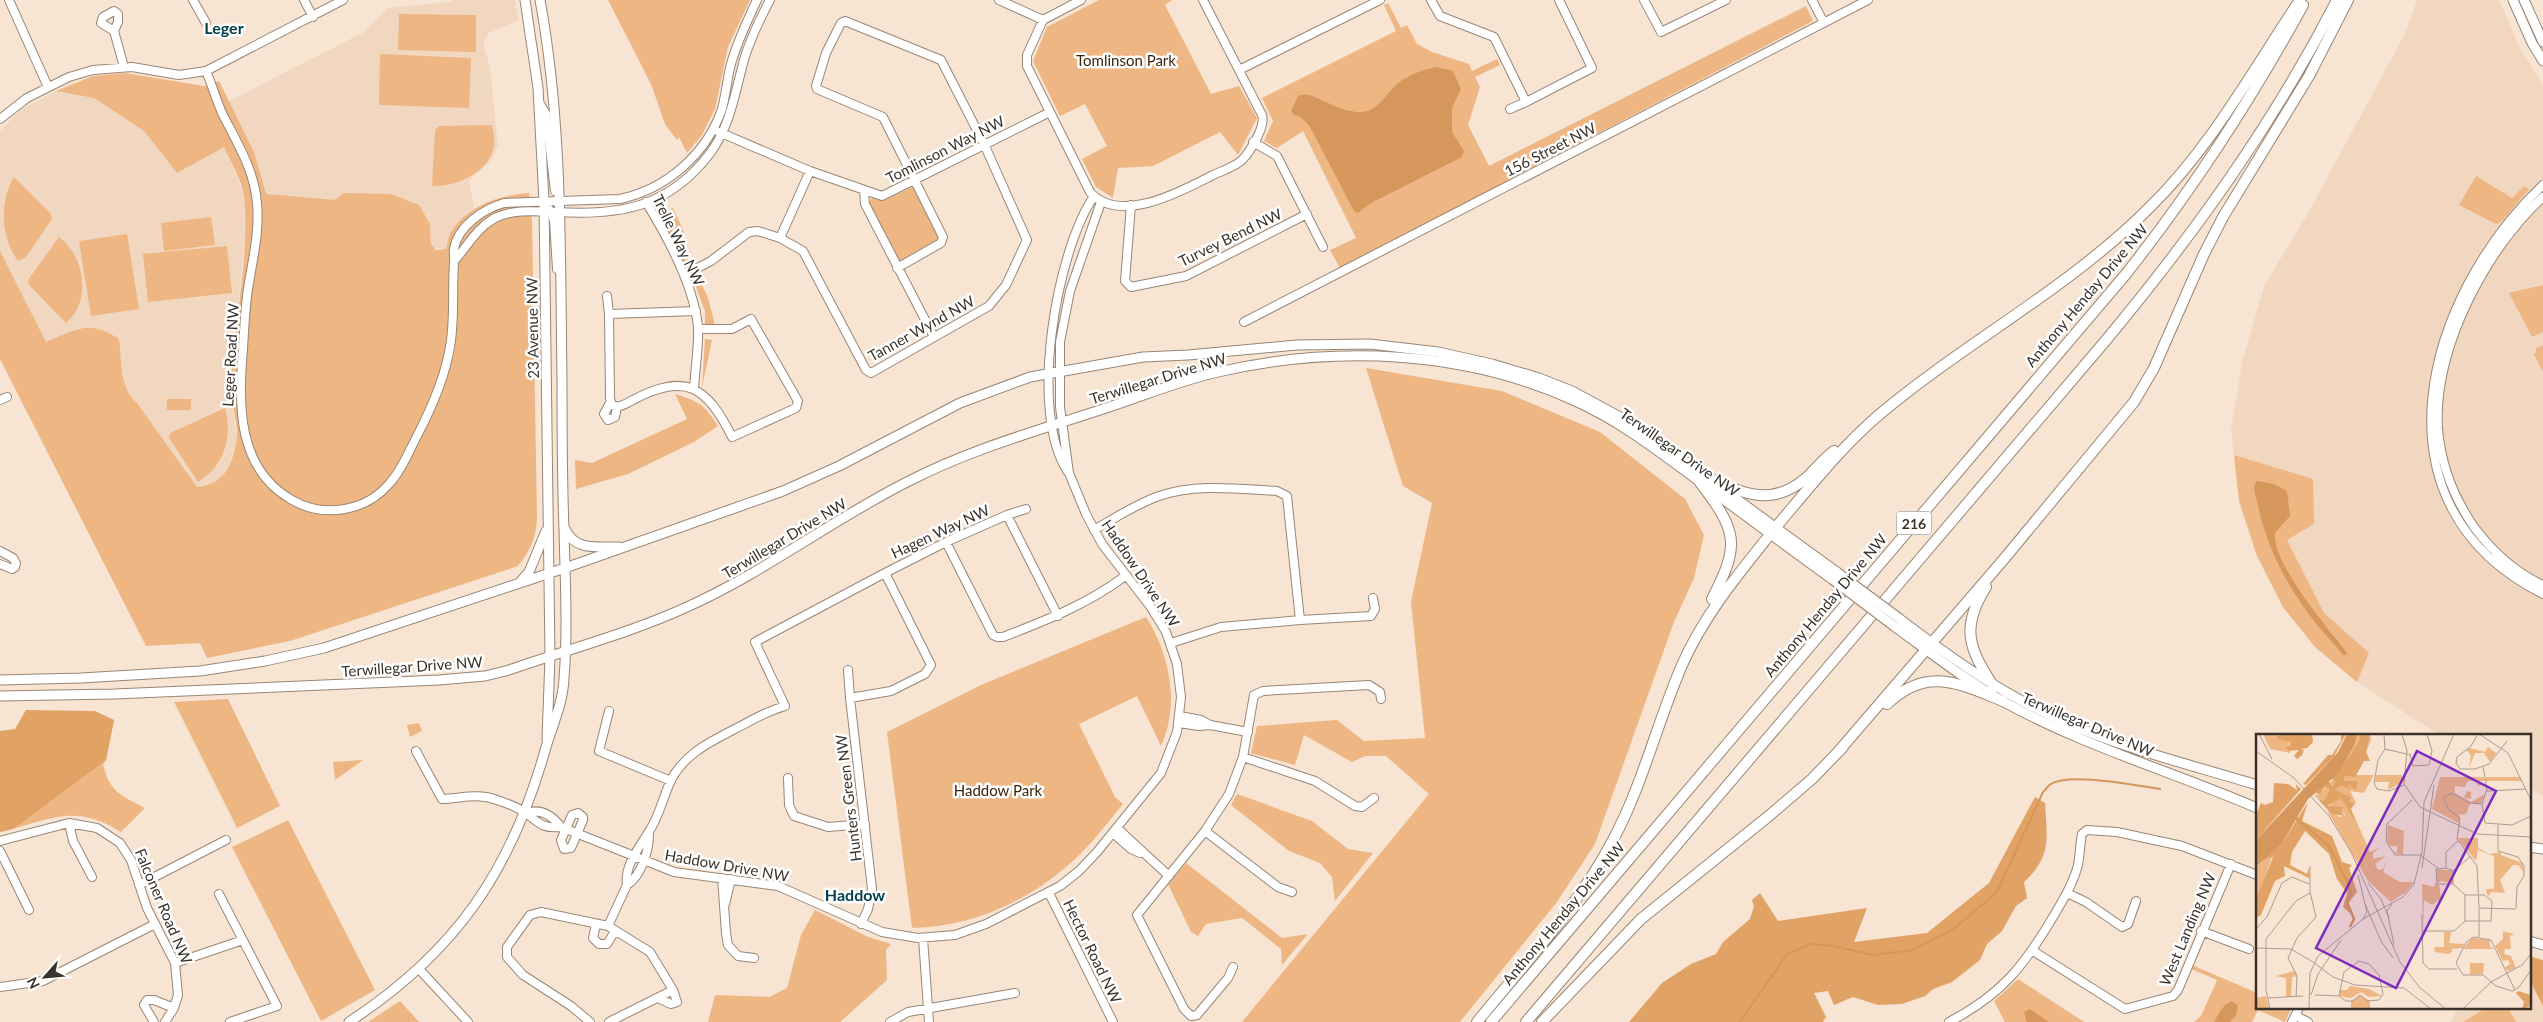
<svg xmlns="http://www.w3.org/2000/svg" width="2543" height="1022" font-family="Lato,sans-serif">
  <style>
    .built { fill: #f1d7c0 }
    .green { fill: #edb683 }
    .forest { fill: #e1a266 }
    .water { fill: #d5975b }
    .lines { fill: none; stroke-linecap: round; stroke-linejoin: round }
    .stream { stroke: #d5975b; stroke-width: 2 }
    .minor-casing { stroke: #988676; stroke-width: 10 }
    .major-casing { stroke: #988676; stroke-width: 11 }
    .highway-casing { stroke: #988676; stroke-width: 12 }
    .minor { stroke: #fff; stroke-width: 8 }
    .major { stroke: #fff; stroke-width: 9 }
    .highway { stroke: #fff; stroke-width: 10 }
    .major-bridge-casing { stroke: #988676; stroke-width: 11; stroke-linecap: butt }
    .major-bridge { stroke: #fff; stroke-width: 9 }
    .labels { text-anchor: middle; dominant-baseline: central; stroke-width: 5; stroke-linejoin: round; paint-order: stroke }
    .shield { fill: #fff; stroke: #746f6a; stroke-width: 1 }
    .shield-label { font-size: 14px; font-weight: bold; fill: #39312a }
    .park-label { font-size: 15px; fill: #3e250a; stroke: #fff }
    .street-label { font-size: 15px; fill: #39312a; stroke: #fff }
    .neighbourhood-label { font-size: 16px; font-weight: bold; fill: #02414c; stroke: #fff }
    .inset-river { fill: none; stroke: #d5975b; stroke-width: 2.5 }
    .inset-road { fill: none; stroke: #ac9c8f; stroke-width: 1 }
    .view { fill: #7b2cbf; fill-opacity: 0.15; stroke: #7b2cbf; stroke-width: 2.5 }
    .inset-edge { fill: none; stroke: #39312a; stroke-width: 2.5 }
  </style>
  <rect width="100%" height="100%" fill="#f8e4d2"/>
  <path class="built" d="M454,0h61l4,20 -30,13 -6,10 7,24 8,80 -6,12 -23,22 5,27 -23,23 -5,18 -12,-1 -3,-4 -1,-20 -39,-30 -56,6 -69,-5 -39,-93 137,-70 23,-24 62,-6z
    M2417,0h82l21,48 23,37v711l-14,-8v-52h-88l-84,-54 -42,-35 -32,-40 -26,-51 -18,-55 -8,-71 12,-72 22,-74 42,-69 99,-183z
    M56,91l38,7 50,33 33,42 47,-27 20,48 1,40 -14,151 6,57 -9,25 -8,13 -9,6 -14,2 -60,-85 -8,-6 -5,-12 -1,-13 -42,-45 -35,15 -46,-91v-120l19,-20z
    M2529,979l14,27v16h-92l7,-14h71z"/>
  <path class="green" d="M608,0h142l-22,47 -13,62 -13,26 -15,18 -8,-16 -2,3 -12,-16 -14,-40z
    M1099,0h73l-7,5 46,89 28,-8 18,32 -19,37 -18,-23 -67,34 -35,2 -5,30 -17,-11 -14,-28 25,-13 -22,-42 -25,12 -27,-55 14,-34z
    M1388,3l13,25 6,-3 10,19 15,8 37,12 3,7 25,-12 3,6 -25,12 5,10 -12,38 21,41 317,-160 7,15 -473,247 -10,-18 26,-12 -53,-107 -26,17 -13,-7 9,-20 -11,-23 134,-67 -12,-26z
    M399,14l77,1v37l-78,-2z
    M380,54l91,4 -2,50 -90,-3z
    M125,73l79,13 15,-5 35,71 12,42 69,6 8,-7 48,1 28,11 11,19 1,20 5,6 10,-1c2,-6 2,-14 6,-19 18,-25 48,-35 77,-37l3,27 5,299c-1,19 -7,32 -19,47l-228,75 -83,17 -7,-15 -54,3 -146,-287v-108l46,91c30,-13 43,-23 73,-3 3,22 0,49 18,64l60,84c26,-2 34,-20 39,-43 4,-19 -6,-42 -5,-61 3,-62 19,-125 13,-187 -2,-16 -14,-35 -20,-49l-47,26 -33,-42 -50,-33 -38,-7 37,-15z
    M492,125c1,6 3,13 2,20 -3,27 -38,42 -62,41l3,-56 4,-4z
    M2476,176l36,22 12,-12 5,3 -28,33 -5,2 -37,-19z
    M14,177l37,37 1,5 -26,38 -8,4c-18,-24 -18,-62 -4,-84z
    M912,187l3,3 24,48 -1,3 -38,20 -3,-1 -28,-58 3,-4 11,3z
    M673,208l11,24 -1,8 9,22 -7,5 -25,-52z
    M211,217l4,28 -51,6 -3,-28z
    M127,234l12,75 -48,7 -12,-75z
    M59,237c26,19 33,65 7,86l-37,-38 -1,-5z
    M227,246l5,47 -84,9 -5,-48z
    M698,276l10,22 7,27 -10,-1v-13l-12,-32z
    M2543,285v47l-11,5 -23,-44z
    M705,339l7,1 -10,47z
    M2543,345v27l-9,-18 3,-2 -2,-3z
    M1366,368l136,23 98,41 85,67 19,36 -10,43 -20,44 -79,222 -38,58 -97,120h-218l187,-228 -43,-38h-21l-13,6 -48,-27 -9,30 -44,-12 6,-27 80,-6 27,21 61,-3 -14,-136 21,-99 -29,-17z
    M675,394c23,7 30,11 43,32l-24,16 -66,32 -52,15 -1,-29 17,3 95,-44z
    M167,399h24v11h-24z
    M225,408c8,30 -1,58 -27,74l-29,-44 1,-5z
    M2234,455l79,24 1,45 -27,16 37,73 45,40 -12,29 -42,-35 -32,-40 -26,-51 -18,-55z
    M1146,617c24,37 34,88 15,129l-24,-50 -58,28 36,73 8,7c-18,22 -35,45 -57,63 -43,37 -98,60 -154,61l-25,-196 94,-47z
    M228,699l52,107 -43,22 -63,-126z
    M114,720l-8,40 -3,4c7,29 18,31 42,44l-24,24c-49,-30 -71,-11 -121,0v-101z
    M419,723l3,8 -12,6 -3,-12z
    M363,760l-28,20 -2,-18z
    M1237,794l75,27 36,28 25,4 -38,48 -3,-24 -12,-14 -31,-12 -58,-46z
    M288,820l87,170 -54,31 -89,-174z
    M1186,863l96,75 26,-4 -26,31 -1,-16 -39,-31 -36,6 -8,12 -7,-4 -23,-48z
    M815,910l53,27 23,7 -5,6 1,30 -47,42h-132l7,-27 54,2 18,-9 14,-53z
    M2192,965l65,28v15l34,1 -6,13 -27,-12 -6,12h-58l7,-6 16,-36 -26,-11z
    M2018,979l66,43h-79l-11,-21z
    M400,1001l19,21h-51z
    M2486,1008h22l8,14h-53z"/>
  <path class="forest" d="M26,710l69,1 19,9 -8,40 -93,69 -13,3v-101l15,-2z
    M2035,797l10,6c2,35 7,53 -21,79l3,16 -11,8 -14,25 -15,13 -7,16 -28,22 -19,7 -8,7 -23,8 -24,1 -25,-8 -19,8 -6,-14 -14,2 12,24 -3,5h-194l33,-39 29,-19 25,-10 7,-12 27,-23 4,-13 -2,-6 8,-7 18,28 89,-13 -13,34 73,-9 62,-50z
    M2529,956l14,4v46l-14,-27z"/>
  <path class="water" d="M1437,67l16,4 8,18 -9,19v24l12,19 -2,6 -91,46 -13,10 -4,-2 -45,-86 -9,-8 -6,-2 -3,-4 7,-15 7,-2c17,4 32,16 51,18 22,2 28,-17 42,-29 11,-8 26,-14 39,-16z
    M2257,481l17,3 13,7 3,25 -15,17c-3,31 53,95 72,120l-1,2h-3c-8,-11 -17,-19 -25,-29 -29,-36 -50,-75 -60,-120 -1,-8 -7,-19 -1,-25z
    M2232,1001l6,5 -2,9 -6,7h-16c5,-9 9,-18 18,-21z
    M2030,1009l19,13h-22l-3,-10z"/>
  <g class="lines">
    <path class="stream" d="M1740,1022l47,-68 24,-10 22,2 40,9 39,-5 42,-21 43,-37 46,-100c3,-2 5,-7 8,-8 19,-12 86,2 109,5"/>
    <g class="minor-casing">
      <path id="minor" d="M9,0l39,87
        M193,0l13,23
        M304,0l9,17
        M999,0l44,20
        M1081,0l-38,20 -16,35v11l63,126c29,33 90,0 121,-16 10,-5 24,-9 31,-16 8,-8 24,-34 20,-45l-59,-115
        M1431,0l9,16 54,21 32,65 66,-34 -33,-68
        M1644,0l17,32 65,-32
        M1812,0l12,23
        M114,31l4,-9v-8l-4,-3 -11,6 -2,6 13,8 10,36
        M1239,70l141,-70
        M206,71c6,14 10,28 16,42 15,30 32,56 35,90 3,32 -6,62 -10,93 -2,17 -3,35 -4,53 -5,55 -6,120 49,151 31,18 73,12 97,-16 13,-14 20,-33 29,-50 14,-27 27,-57 32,-87 5,-28 2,-56 4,-85 1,-4 -1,-9 0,-13 4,-23 29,-40 50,-46l116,-4c46,-10 86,-44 102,-90 4,-15 5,-30 9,-45 6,-22 16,-43 26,-64
        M539,102l7,12 9,77
        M1510,109l16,-7
        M0,119l27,-21 42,-21 24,-7 39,-3 47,8 27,-4 137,-71
        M719,132l91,39 72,25 168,-84
        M1253,142l24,14 46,91
        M2543,185c-118,112 -177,320 0,409
        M864,191l1,13 69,133
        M2543,197c-57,52 -110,152 -105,232 3,35 16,69 36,98 18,24 42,46 69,58
        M646,202c21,34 48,84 52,125 1,20 -3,42 -4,62
        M1131,205l-6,76 6,6 55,-11 121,-62
        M549,209l5,11 3,49
        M780,238l30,-67
        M454,261c14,-15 21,-31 39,-42 17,-10 43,-8 63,-7 65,4 114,-5 155,-60 20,-28 24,-60 33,-92 6,-21 16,-41 26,-60
        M684,275l27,-14 38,-29 9,-1 22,7 23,13 63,119 5,3 118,-67 17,-21 21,-45 -43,-96 -43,-84 -96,-39 -4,2 -15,30 -10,33 1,3 66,28 60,120 -2,6 -44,25
        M607,296l2,18
        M696,311l-87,3 1,84 2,7c8,4 14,-2 21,-5 52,-28 74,-14 99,37l64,-29 2,-7 -47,-82 -19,10h-34
        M1244,322l624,-322
        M0,400l7,-3
        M610,403l-6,11 4,6 7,-3 2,-10
        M1068,472c-40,-59 -12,-220 26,-276
        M1007,515l19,-6
        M1094,530c21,-12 42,-26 65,-34 38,-13 79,-7 118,-5l10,5 13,124 -79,7 -50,16
        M946,542l47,93 4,2h6c44,-17 85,-33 122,-61
        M0,551l13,7 3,5 -1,4 -3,2 -12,-5
        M885,573l61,-31 61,-27 51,101
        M1300,620l71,-4 4,-7 -2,-11
        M848,670l2,28
        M609,711l-10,40 72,30
        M1180,716l21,4 9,5
        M1179,723l20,3 11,-1 38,7
        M416,751l26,48c20,-1 36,-6 55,1 9,3 22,8 29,13 13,10 17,16 35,14
        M1243,757l72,24 40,25 7,1 12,-9
        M788,778l1,27 5,11 34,11 37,-3
        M526,813c15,-5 26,2 35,14l113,45 104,14 104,46 36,6 37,-3 31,-11 74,-38 19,-15 18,-19 64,-79 16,-41 4,-35 -4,-33 -11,-32 -16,-26 -48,-62 -16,-30 -17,-41 -9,-66v-65l10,-51 31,-89
        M578,813l5,4v3l-12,28 -7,1 -3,-9 11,-25z
        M69,823l4,18 19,36
        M1117,828l52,48
        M1205,831l73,56 14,5
        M1113,833l18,16 9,4
        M0,841l69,-18 28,5 23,15 11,17 16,48 28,55 3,32 -4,13 -9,14
        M0,851l29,59
        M722,878l4,55 2,12 10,11 16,2
        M139,885l87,-45
        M627,885c-3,-19 12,-37 21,-52 11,-15 15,-36 23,-53 14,-26 37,-37 62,-50 20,-10 29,-17 52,-24l-30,-64 130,-69 46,92 -6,9 -34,17 -41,7 22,191 -4,20 -7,15
        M1049,893l64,129
        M2067,893l19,9 36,25 6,-3 8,-23
        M219,894l58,112 -47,16
        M725,904l6,-25
        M596,924l-3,14 6,6h8l8,-13
        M608,926l19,-41c15,-10 22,-34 22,-52
        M2201,931l48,18
        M923,938l6,84
        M2033,951l92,58 48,-13 5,-6 53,-126
        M175,963l68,-23
        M1233,967l-5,11 -31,37 -6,1 -7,-7 -47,-94 68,-84 24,-37 14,-37 11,-62 9,-4 106,-6 11,7 1,7
        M419,969l49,53
        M0,987l43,-6 112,-57
        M2296,1016l12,6
        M154,1022l-10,-17 3,-5h7l20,8
        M590,1022l-19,-16 -48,-31 -16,-18v-10l23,-32 11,-3 67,14 42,26 23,38 4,12 -6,2 -13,-6
        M609,1022l64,-32
        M890,1022l18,-10 107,-19
        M1949,1022c52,-27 75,-56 104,-105 10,-17 20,-33 25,-52 2,-10 2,-21 4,-31l5,-4 30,2 65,14 75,29
        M2292,1022l7,-14"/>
    </g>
    <g class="major-casing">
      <path id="major" d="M525,0l13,88 6,113 6,456 -3,82
        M2513,0l19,43 11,18
        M2524,0l19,42
        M565,529c11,23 32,17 54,18
        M521,581l8,-9 17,-41
        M1900,619c51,39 103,76 163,102 61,28 129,44 194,64
        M1894,626c36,26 71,54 110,76 80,44 169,70 253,106
        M0,680l81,-2 119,-7 65,-10 59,-13 241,-80 218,-77 56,-25 121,-63 70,-26 113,-20 45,-2 109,-10 73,-1 68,8 54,12 47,14 33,13 63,34 203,148
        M0,696l114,-2 325,-14 46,-4 24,-6c57,-20 124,-38 178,-63 78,-35 146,-88 222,-126 60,-31 127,-50 191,-71 40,-13 78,-29 118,-38 118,-27 246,-22 357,29 47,21 87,53 128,83 43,32 86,64 129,95
        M2529,847l14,2
        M2529,941l14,4
        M349,1022c107,-70 163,-152 197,-275 7,-23 17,-44 18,-69 4,-49 1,-100 0,-149 -2,-50 -2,-100 -2,-149 -2,-127 1,-255 -22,-380"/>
    </g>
    <g class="highway-casing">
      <path id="highway" d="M1705,476c36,16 65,33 101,2 10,-9 17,-19 28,-27
        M1699,481c38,50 42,62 13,118
        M1986,587c-26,41 -17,62 8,100
        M1887,704c40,-38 71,-21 116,-3
        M1838,752l166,-193 130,-157 20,-34 50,-114 19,-37 86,-141 39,-76
        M1477,1022c48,-59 101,-115 136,-182 30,-56 44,-117 69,-175 23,-52 59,-94 94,-138 33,-39 65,-80 104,-113 87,-73 191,-127 271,-208 60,-59 102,-136 149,-206
        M1491,1022l635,-748c67,-85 125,-174 177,-269
        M1526,1022l581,-683c88,-106 167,-216 230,-339
        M1542,1022l99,-103 129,-104 42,-36 31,-32"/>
    </g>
    <use href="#minor" class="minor"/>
    <use href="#major" class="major"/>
    <use href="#highway" class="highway"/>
    <g class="major-bridge-casing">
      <path id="major-bridge" d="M1838,573l62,46
        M1832,579l62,47"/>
    </g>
    <use href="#major-bridge" class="major-bridge"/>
  </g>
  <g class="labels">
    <rect class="shield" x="1896.5" y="511.5" width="35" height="23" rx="4"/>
    <g class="shield-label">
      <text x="1914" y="523">216</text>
    </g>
    <g class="park-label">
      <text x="1126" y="60">Tomlinson Park</text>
      <text x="998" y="790">Haddow Park</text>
    </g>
    <g class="street-label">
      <text transform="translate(945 149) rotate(-27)">Tomlinson Way NW</text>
      <text transform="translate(1550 149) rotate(-27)">156 Street NW</text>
      <text transform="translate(1230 237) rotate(-26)">Turvey Bend NW</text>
      <text transform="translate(679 240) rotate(64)">Trelle Way NW</text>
      <text transform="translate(2086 295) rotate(-50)">Anthony Henday Drive NW</text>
      <text transform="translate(532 328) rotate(-91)">23 Avenue NW</text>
      <text transform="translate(921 328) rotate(-29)">Tanner Wynd NW</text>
      <text transform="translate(230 355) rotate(-87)">Leger Road NW</text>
      <text transform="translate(1158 378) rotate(-17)">Terwillegar Drive NW</text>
      <text transform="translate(1680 452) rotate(35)">Terwillegar Drive NW</text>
      <text transform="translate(940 531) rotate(-25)">Hagen Way NW</text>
      <text transform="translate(784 538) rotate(-31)">Terwillegar Drive NW</text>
      <text transform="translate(1141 573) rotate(56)">Haddow Drive NW</text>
      <text transform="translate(1825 605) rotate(-50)">Anthony Henday Drive NW</text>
      <text transform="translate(412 666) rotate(-4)">Terwillegar Drive NW</text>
      <text transform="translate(2088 724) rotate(23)">Terwillegar Drive NW</text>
      <text transform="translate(848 798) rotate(-97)">Hunters Green NW</text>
      <text transform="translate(727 865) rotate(10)">Haddow Drive NW</text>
      <text transform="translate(164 906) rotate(67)">Falconer Road NW</text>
      <text transform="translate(1563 913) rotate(-50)">Anthony Henday Drive NW</text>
      <text transform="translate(2187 929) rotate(-67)">West Landing NW</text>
      <text transform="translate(1093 951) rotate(64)">Hector Road NW</text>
    </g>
    <g class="neighbourhood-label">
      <text x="224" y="27">Leger</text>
      <text x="855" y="894">Haddow</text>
    </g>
  </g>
  <g transform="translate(2256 734)">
    <rect width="275" height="275" fill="#f8e4d2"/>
    <path d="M7,0h17l-4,2v3l8,-1 5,4 1,11 -20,-4zM101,0h13l1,6 -5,12 4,9h-6l-8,14h18l-10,18 -14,-2 6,12 -5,6 19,43 11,-5 -8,6v6l13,-3 -11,8 3,6 5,-1 5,-11 -5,14 17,10h14l-8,10 -15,10 -23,-21 -41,-71 13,7 6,-2 -5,-3 3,-5h-16l9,-8 -8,-8 -5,11 -10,-6 7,-3 17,-19 17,-30zM232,13l8,6 -6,9 -6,-9h-9l-6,15 2,-13 -5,-5 4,-2 15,4zM120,41h26l1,7 -15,8 1,-8h-14zM184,43h44l1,4h-7l4,4 -5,1v-5h-9l-3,6 -10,-1v7l9,5 3,-7 4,1v7l-7,-1 7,4 14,-8 -4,9 -11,1 -4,10 -7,1 1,9 -28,-15zM230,43h34l2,4h-36zM132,91l16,6 -1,24 -11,-3h5v-6h-7l-3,-5zM201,104h21v10l11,6 12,-2v3l21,8 2,9 -6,-7h-5l-13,15 5,13 -14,-1 -3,5 -2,-8h8v-33l-16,-6 -2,11zM16,122l-12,35 -4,8v-31l10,-10zM181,135l16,2v13l-12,-3 -4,3zM179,149l4,2 2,13 -9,7 -8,-5 -1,31 -1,-47 12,3zM247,197l11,3 -4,2 1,13h-6l-1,5 7,2 5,12 -8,3 -3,-4 5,-3 -2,-4 -5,1 -8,-15 8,-7zM188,198h7l-2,11 15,1 -2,4 -10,1v3l-3,2 -14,-2 -1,-5h10zM216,204l18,2v7l5,2h-32zM214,229h14l-1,11 -13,1zM38,237l3,5 -5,1 -1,20h-5v-19l-10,-2zM94,252l19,3 13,7 -13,1 -8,-5 -10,6 -11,-2 -1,-6h8zM104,261l10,6v8h-19v-8zM10,262l3,13h-13v-11z" fill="#edb683"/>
    <path d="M24,0h32l1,8 -6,6 -6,1 3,1 -2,5 -5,4 -3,-3 5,-6 -11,1 -2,-4 4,-1v-4l-15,-4zM85,0h5l-12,22 -28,29 -3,-1 25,-29h4l9,-14zM103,0h11l-4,18 4,9h-6l-9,16 -11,-1v5h14l-2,9 -8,-6 1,5 -8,-4 -6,5 17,8 -4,3 6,2 -3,6 4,12 -14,-23 -14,8 17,1 -3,5 4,4 -13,-2 -7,-7 -7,-8 6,2 6,-12 -5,-2 -5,7 -5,-1 14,-12 3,6 4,-6 -4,-2 19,-25 9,-15zM18,49l14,1 9,6 -1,-6 5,5 -45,51v-25l5,-12 4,2 8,-3zM52,68l-6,19 30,15 10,26 10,3 -3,3 8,24 -9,12 6,13 -11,-10 4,-14 -10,-14 -8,-25 -24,-23 -13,21 -2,13 17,9 2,-7v11l-25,-12 1,10 -10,5 -14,34 -5,3v-19l17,-42 -7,1 15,-13zM262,257l13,4v11l-9,3 2,-7 -8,-9z" fill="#e1a266"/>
    <path d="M91,0h10l-2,10 -17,30 -30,25 -27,46 -25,22 1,-28 81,-87z" fill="#d5975b"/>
    <path class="inset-river" d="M40,84l33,28 15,29 7,17 -4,10 7,17 -4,8"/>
    <path class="inset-road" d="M3,0l13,25M128,0l1,15M146,0l5,17 -3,33 16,23 57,27 54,3M222,0l-7,12 -14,11 -1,6 4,6h15l14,-5 18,-23M223,0l29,19 23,47M0,17l38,27 35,38 22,36 49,110 20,26 26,21M154,20l3,12 16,-1 3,-14 -5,-17M227,33l4,22 -5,15 3,19 27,2 19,-9M148,51l-15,6 -12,-2 -3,-6 4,-23 7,-11 26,6M231,57l39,-2M156,66l-25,24 -1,17 9,14h25l18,13M242,91v26l20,6 6,9v10l-7,11 -1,21M166,134l12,-83M190,134l7,3v13h-16l-1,-15zM190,134v-16l12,-11M197,137l18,-15M102,141l9,37 -4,7M112,149l13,16 8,19M197,150l12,11M209,161h19l8,6 -1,20h-26zM109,170l16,37 12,17M136,170l-5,7 7,34M223,174l-2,-42 -20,-27 3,-21 -11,-8 -6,-12 9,-5 18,10 12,1M223,174l37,1M166,181l1,48 6,6h28M0,195l11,-12 15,-34 10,-6 17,7M166,197h32l11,-10M223,203v-28M0,214l35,1 22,13M103,227l10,3 10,11 4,19 -4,6 -12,1 -7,-6 -7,6h-7l-7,-5 5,-24zM57,228l20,15 22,8 49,3 27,21M259,256l-24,-50 -17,-3 -8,5 -10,21 7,12h20l13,11 16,5 3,-1 1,-1 3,-2 12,-17M55,261l7,-21 23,-34M59,261l24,1M40,263l1,-21 -9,-18 9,-20 19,-21 -6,-25v-26M12,264l35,-2M14,275l-4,-19v-51l30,-38 14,-8M53,275l1,-36 8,-17 45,-37 40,-22 11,-13 8,-32 2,-50 30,-68M207,275l28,-27 31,-17 9,-11"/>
    <path class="view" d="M161,17l79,40 -100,197 -80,-40z"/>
    <rect width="275" height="275" class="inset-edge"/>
  </g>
  <g transform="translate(45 977) rotate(243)" stroke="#ffffff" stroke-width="4" paint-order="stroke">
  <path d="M0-4L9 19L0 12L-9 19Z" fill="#39312a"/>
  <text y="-8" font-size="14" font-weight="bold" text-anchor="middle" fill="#39312a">N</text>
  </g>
</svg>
